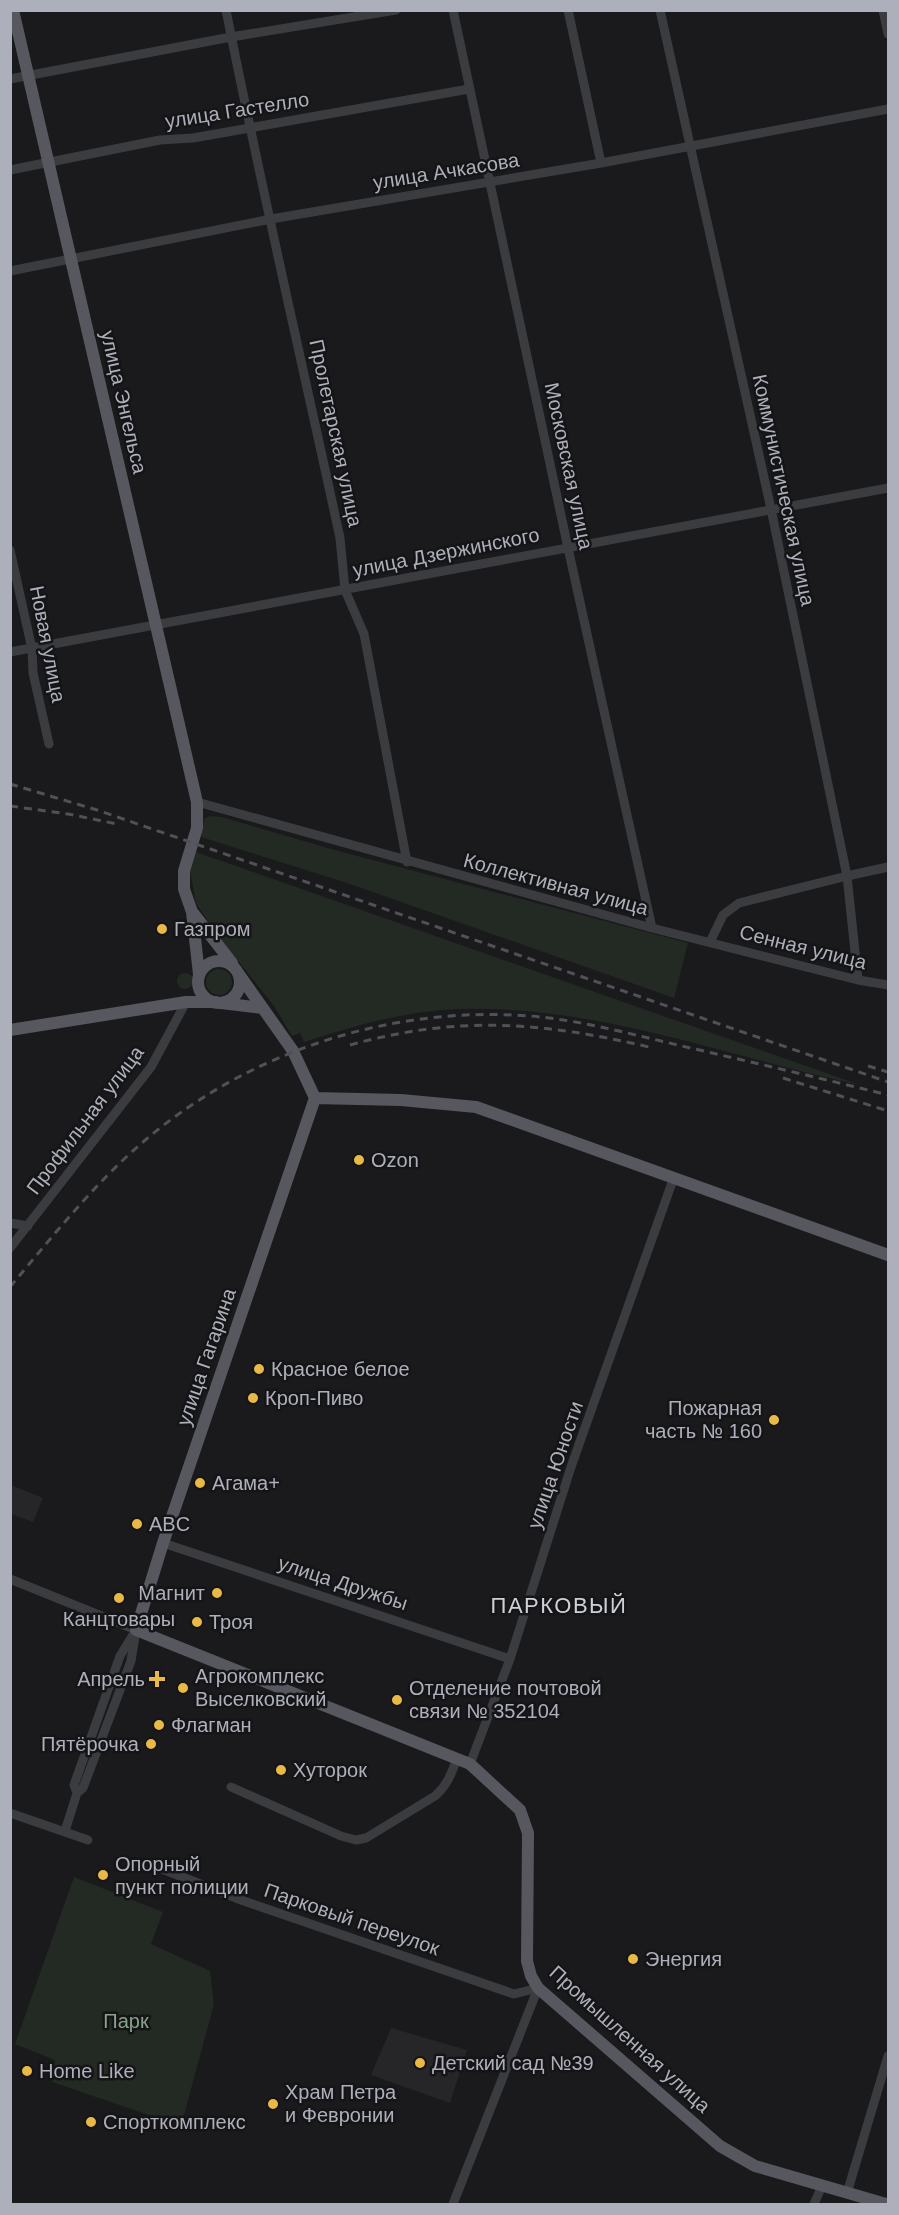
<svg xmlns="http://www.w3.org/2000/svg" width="899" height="2215" font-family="Helvetica,sans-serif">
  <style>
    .built { fill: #262629 }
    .green { fill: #222a23 }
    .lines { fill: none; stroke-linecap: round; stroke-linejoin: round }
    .minor { stroke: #3b3c40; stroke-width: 9 }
    .major { stroke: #57585f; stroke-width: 12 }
    .rail { stroke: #505157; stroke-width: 3; stroke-dasharray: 8 6; stroke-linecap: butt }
    .poi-dot { fill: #e8b946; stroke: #151517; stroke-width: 2 }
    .labels { text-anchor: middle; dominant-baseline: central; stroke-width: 5; stroke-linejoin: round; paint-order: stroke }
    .street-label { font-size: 20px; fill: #adb0ba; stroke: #151517 }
    .poi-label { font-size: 20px; fill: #adb0ba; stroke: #151517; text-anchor: start }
    .park-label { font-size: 20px; fill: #85a489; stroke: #151517 }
    .quarter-label { font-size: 22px; letter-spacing: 1.5px; fill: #ced0d7; stroke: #151517 }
  </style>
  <rect width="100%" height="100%" fill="#1a1a1c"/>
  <path class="built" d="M11,1485l32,13 -10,24 -22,-8z
    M391,2028l76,22 -17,53 -79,-28z"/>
  <path class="green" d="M210,816l12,1 109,32 357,94 -14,55 -324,-114 -149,-47 3,-18z
    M196,852l664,233c-131,-28 -260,-79 -396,-76 -55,1 -108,16 -160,33l-4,-9 -8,3 -18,-30 -59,-74 -19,-29 -6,-32z
    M206 982a13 13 0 1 1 26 0a13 13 0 1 1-26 0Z
    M177 981a8 8 0 1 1 16 0a8 8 0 1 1-16 0Z
    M74,1877l89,35 -12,32 59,27 4,33 -33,122 -129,-44 3,-22 -40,-16z"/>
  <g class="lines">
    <path class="minor" d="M226,10c35,177 76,352 114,528l5,52 19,44 43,228
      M453,10l115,538 84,380
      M568,10l33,153
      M660,10l111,499 76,367 11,104
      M883,10l5,24
      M10,79l221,-42 165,-27
      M10,170l150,-30 33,-2 276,-49
      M10,271l261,-52 330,-56 287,-54
      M10,550l22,99 1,24 16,71
      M10,652l878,-164
      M197,802l455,126 206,52 30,5
      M710,942l13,-27 16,-12 108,-27 41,-9
      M10,1223l18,3
      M10,1248l141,-181 35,-65
      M163,1543l347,116
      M10,1579l126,51
      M470,1764l40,-105 61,-192 103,-290
      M231,1787l110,49 15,4 10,-2 69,-42c12,-10 16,-22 22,-37
      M77,1793l6,-5 48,-127 4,-25
      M10,1813l78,27
      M65,1831l12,-38 -3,-8 46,-129 16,-26
      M157,1867l84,33 273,94 24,-6
      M847,2193l41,-137
      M453,2204l85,-216
      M814,2204l8,-18"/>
    <path class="major" d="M13,10l184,792v26l-13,43v18l8,23 7,62
      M193,913l39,50
      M198 982a21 21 0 1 1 42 0a21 21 0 1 1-42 0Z
      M238,973l55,78 22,47
      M221,1003l41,5
      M10,1030l176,-28h30
      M315,1098l-152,445 -27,87 334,134 50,46 8,23 -1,128 4,15 7,12 182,158 35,20 131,38
      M315,1098l86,2 75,7 412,148"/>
    <path class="rail" d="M10,784l87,26 791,272
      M10,806l58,8 49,10
      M350,1045c109,-30 191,-23 299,2
      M868,1066l20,6
      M783,1078l105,33
      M10,1287c42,-50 84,-103 133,-145 101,-87 237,-133 370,-127 57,2 113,18 169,31 69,16 138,32 206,49"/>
  </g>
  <g class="poi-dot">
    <circle cx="162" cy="929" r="6"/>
    <circle cx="359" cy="1160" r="6"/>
    <circle cx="259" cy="1369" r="6"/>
    <circle cx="253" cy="1398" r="6"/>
    <circle cx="774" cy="1420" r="6"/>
    <circle cx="200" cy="1483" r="6"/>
    <circle cx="137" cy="1524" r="6"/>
    <circle cx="217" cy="1593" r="6"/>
    <circle cx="119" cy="1598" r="6"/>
    <circle cx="197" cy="1622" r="6"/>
    <path d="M154 1670h6v6h6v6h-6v6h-6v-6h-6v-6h6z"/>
    <circle cx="183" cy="1688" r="6"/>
    <circle cx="397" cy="1700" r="6"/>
    <circle cx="159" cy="1725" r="6"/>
    <circle cx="151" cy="1744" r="6"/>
    <circle cx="281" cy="1770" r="6"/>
    <circle cx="103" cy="1875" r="6"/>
    <circle cx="633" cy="1959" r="6"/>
    <circle cx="420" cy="2063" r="6"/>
    <circle cx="27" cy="2071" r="6"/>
    <circle cx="273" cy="2104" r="6"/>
    <circle cx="91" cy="2122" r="6"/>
  </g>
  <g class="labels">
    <g class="street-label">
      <text transform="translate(237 110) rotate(-9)">улица Гастелло</text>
      <text transform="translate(446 171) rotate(-9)">улица Ачкасова</text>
      <text transform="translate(124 402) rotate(77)">улица Энгельса</text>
      <text transform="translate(336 433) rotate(78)">Пролетарская улица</text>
      <text transform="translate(569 466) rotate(78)">Московская улица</text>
      <text transform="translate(784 490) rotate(78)">Коммунистическая улица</text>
      <text transform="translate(446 552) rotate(-11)">улица Дзержинского</text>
      <text transform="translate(48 644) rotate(79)">Новая улица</text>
      <text transform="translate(556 884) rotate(15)">Коллективная улица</text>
      <text transform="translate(803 947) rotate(14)">Сенная улица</text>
      <text transform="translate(85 1120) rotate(-53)">Профильная улица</text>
      <text transform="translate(206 1357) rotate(-71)">улица Гагарина</text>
      <text transform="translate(555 1465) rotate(-71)">улица Юности</text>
      <text transform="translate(343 1583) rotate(18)">улица Дружбы</text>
      <text transform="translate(352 1919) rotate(19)">Парковый переулок</text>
      <text transform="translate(630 2039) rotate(42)">Промышленная улица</text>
    </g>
    <g class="poi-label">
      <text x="174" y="929">Газпром</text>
      <text x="371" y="1160">Ozon</text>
      <text x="271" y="1369">Красное белое</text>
      <text x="265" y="1398">Кроп-Пиво</text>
      <text x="762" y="1408" text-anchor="end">Пожарная<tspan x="762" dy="23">часть № 160</tspan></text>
      <text x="212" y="1483">Агама+</text>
      <text x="149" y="1524">ABC</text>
      <text x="205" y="1593" text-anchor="end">Магнит</text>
      <text x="119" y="1619" text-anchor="middle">Канцтовары</text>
      <text x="209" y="1622">Троя</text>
      <text x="195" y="1676">Агрокомплекс<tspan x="195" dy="23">Выселковский</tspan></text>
      <text x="145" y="1679" text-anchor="end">Апрель</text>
      <text x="409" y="1688">Отделение почтовой<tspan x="409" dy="23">связи № 352104</tspan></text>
      <text x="171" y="1725">Флагман</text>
      <text x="139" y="1744" text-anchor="end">Пятёрочка</text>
      <text x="293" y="1770">Хуторок</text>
      <text x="115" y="1864">Опорный<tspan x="115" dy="23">пункт полиции</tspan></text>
      <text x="645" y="1959">Энергия</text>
      <text x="432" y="2063">Детский сад №39</text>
      <text x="39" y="2071">Home Like</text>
      <text x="285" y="2092">Храм Петра<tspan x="285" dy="23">и Февронии</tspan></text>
      <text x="103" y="2122">Спорткомплекс</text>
    </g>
    <g class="park-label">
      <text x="126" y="2021">Парк</text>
    </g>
    <g class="quarter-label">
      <text x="559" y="1605">ПАРКОВЫЙ</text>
    </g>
  </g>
  <rect width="899" height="2215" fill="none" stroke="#adb0ba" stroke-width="24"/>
</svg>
